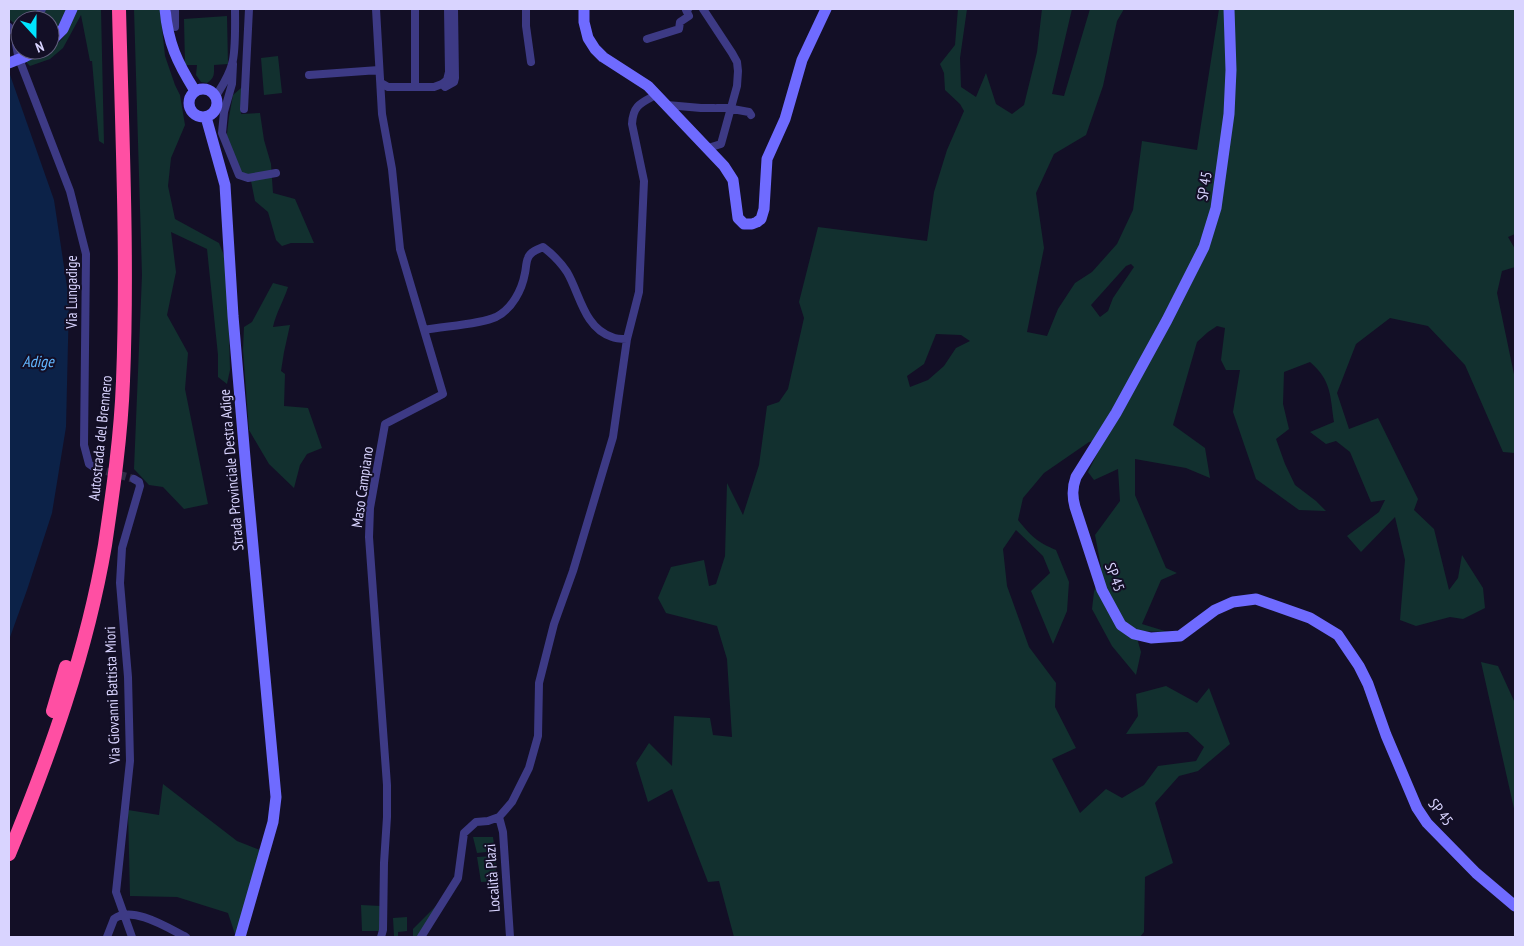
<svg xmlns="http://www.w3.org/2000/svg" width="1524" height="946" font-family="'PT Sans Narrow',sans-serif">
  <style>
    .green { fill: #12302f; fill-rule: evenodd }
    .water { fill: #0c2248 }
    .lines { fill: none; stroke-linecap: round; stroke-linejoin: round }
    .street-tunnel { stroke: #312d47; stroke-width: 8; stroke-dasharray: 8 4; stroke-linecap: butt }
    .street { stroke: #3d3a85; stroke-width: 8 }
    .secondary { stroke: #6f6bff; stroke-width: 11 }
    .highway { stroke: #ff4fa3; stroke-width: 14 }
    .secondary-bridge { stroke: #6f6bff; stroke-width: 11 }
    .labels { text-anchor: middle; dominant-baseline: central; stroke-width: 4; stroke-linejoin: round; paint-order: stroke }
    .street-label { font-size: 15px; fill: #d9d4ff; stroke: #130f26 }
    .water-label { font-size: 16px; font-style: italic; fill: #62b6ff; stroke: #130f26 }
  </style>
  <rect width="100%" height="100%" fill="#130f26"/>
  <path class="green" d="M9,9h29c-4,10 -8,11 -18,11v4h-5l-6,-5z
    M45,9h23l-4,10 -14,17v-16h-10z
    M76,9h25l3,135 -5,-3 -7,-80h-2l-9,-46 -18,33 -13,11 -20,7 -4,-4c14,-7 29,-13 39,-27 5,-7 8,-18 11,-26z
    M134,9h26l5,47 10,29 5,10 5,30 -14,33 -3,28 7,33 44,24 8,20 3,107 -3,14 -9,-7v-22l-11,-106 -36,-17 5,40 -9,43 21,38 -3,36 23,115 -24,5 -21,-22 -14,-2 -15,-16 8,-194z
    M958,9h9l-7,49 1,29 15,10 10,-24 10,31 16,10 12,-9 13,-53 5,-43h30l-20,85 12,2 26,-87h34l-7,12 -14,65 -17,49 -32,19 -18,39 8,55 -17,84 20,4 11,-27 17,-26 17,-11 25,-28 16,-34 9,-69 55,9 22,-141h296v225l-7,3 7,12v18l-13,4 -5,22 18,86v74l-12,-1 -38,-87 -37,-39 -38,-8 -34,26 -19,49 12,36 29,-11 40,81 -4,11 20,19 15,61 9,-12 4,-23 21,33 2,20 -22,11 -13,-2 -34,9 -16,-6 5,-60 -10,-43 -34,35 -14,-16 32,-24 6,-12 -14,2 -21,-50 -14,-11 -10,3 -16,-12 24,-10c-4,-26 -2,-41 -24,-60l-26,10 -1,32 6,25 -13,10 9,25 10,21 21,16 10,10 -27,-1 -43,-31 -23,-67 7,-42h-14l-5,-10 4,-32 -8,-2 -9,6 -11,10 -24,83 32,23 5,30 -24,-10 -51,-9v36l31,73 11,5 -16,7 -19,44 26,8 -33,-1 6,21 -5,23 -24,-29 -20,-37 2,-17 7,-25 -6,-32 25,-34 -2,-32 -24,11 -6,-8 16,-32 -15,2 -45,31 -21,25 -5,22c13,16 19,22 38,30l13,32 -2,29 -14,33 -22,-53 19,-18 -7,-17 -27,-26 -13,19 4,37 22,61 27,36 -1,24 21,41 -24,11 28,54 26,-24 16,9 22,-13 14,-19 38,-5 8,-14 -16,-15 -62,2 12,-18 -2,-22 30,-8 31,17 12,-15 21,56 -32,27 -19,5 -24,27 18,60 -28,14 -1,55 -4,5h-406l-15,-56 -11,1 -36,-93 -24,13 -12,-39 13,-20 23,23 2,-50 36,2 3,17 19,2 -5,-78 -10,-33 -51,-13 -8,-15 13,-31 33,-7 5,26 7,-2 9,-28 2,-73 16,32 16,-50 8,-59 12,-4 9,-13 16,-71 -5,-16 19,-75 109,14 7,-49 13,-42 17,-39 -4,-7 -15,-14 -1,-17 -4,-9 15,-19zM1131,264l3,3 -21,31 -5,13 -8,6 -9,-12 35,-39zM936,334l25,1 9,6 -14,7 -12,18 -16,14 -18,7 -3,-11 17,-12z
    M227,16l1,48 -14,1c0,9 1,13 -7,18l-6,-1 -5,-7 1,-10h-12l-1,-46z
    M278,56l4,37 -18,2 -3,-37z
    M241,88v26l19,-1 4,27 7,24 2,29 22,6 19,44h-23l-9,3 -6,-6 -8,-28 -13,-11 -4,-20 -15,-5 -10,-34 3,-25 4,-22z
    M273,283l15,4c-4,13 -12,26 -15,40l17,-2 -6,27 -3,19 4,3 -1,32 24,2 14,40 -15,6 -7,11 -6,23 -25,-24 -20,-34 -6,-80 1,-23 8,-5z
    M1481,662l17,4 17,37v110z
    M163,784l74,57 23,9 -20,79 -5,5 -7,-21 -51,-16 -47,-1 -2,-86 31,5z
    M473,837h20l2,14 -18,2z
    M495,856l2,25 -16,1 -4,-25z
    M441,901l-23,36h-5v-8z
    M361,905l20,1v25h-19z
    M407,917v14l-9,1v4h-4l-1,-18z"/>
  <path class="water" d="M9,72l45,128 15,100 -3,127 -14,86 -25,77 -18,50z"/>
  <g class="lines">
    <path class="street-tunnel" d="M95,468l39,11"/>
    <path class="street" d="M175,9v18
      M376,9l6,105 10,55 8,80 43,145 -58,30 -15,84 -1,29 18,248v32l-3,46 -1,67 -2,7
      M526,9v17l5,36
      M703,9l29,44 5,9 1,9 -1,15 -16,58 -13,4
      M36,20l6,-11
      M9,27l9,9
      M647,39l32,-10 1,-7 9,-6 -3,-6 2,-1
      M18,55l-2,-11 4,-10
      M21,64l49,127 16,63 -2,191 5,19 6,4
      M233,64l-1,20 -8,28 -2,21 17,42 9,3 28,-5
      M309,75l70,-5
      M381,83l7,4h46l8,-3 5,-4 2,-8 -1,-63
      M442,84l3,3 9,-5 1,-4 -1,-69
      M415,87v-78
      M216,96c6,-10 13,-20 16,-32 4,-13 3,-41 3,-55
      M667,105l34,3h13
      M717,108h10l22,4 2,3
      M244,109l5,-100
      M424,330c20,-4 54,-5 72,-13 16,-8 26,-27 29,-44 1,-4 1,-11 3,-15 2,-6 10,-9 15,-11 8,6 18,16 24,25 13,22 17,56 45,65 4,2 10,2 15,2
      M499,817l4,15 7,105
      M107,937l7,-18c18,-14 54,9 72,18
      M132,937l-16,-45 14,-131 -2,-84 -8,-94 2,-35 18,-62 -1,-4 -5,-3
      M421,937l37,-59 6,-45 12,-11 12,-1 11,-4 13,-15 17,-34 9,-32 1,-53 15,-59 19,-53 40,-134 14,-98 12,-47 5,-111 -12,-57c1,-19 9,-21 24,-29"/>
    <path class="secondary" d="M165,9c3,34 12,53 30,82
      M584,9v13l4,16 7,11 8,8 45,29 76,80 9,14 5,38 6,6h8l5,-2 4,-3 3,-10 3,-50 18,-40 17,-59 24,-51
      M1229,9l2,61 -2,44 -13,94 -12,39 -37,73 -51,93 -40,64c-4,11 -4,19 -1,30l27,83 19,35 13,9 17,4 29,-2 35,-26 18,-8 23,-3 54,19 28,17 21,31 9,18 18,51 31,73 10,15 49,50 39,33
      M50,42l13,-13 9,-20
      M24,57l15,-7
      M189 103a14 14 0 1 1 28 0a14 14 0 1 1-28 0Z
      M206,117l19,68 8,131 13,154 30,327 -3,25 -33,115"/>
    <path class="highway" d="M53,711l13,-44
      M9,854c41,-99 78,-203 96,-309 8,-54 16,-109 18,-164 5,-124 -1,-248 -4,-372"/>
    <path class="secondary-bridge" d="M9,63l15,-6"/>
  </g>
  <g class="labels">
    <g class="street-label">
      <text transform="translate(1204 186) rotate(-81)">SP 45</text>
      <text transform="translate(71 292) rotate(-90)">Via Lungadige</text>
      <text transform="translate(100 438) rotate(-84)">Autostrada del Brennero</text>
      <text transform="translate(231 470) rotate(-95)">Strada Provinciale Destra Adige</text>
      <text transform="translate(362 487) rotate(-82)">Maso Campiano</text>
      <text transform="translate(1115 577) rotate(69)">SP 45</text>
      <text transform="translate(112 695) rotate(-92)">Via Giovanni Battista Miori</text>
      <text transform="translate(1441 812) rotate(52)">SP 45</text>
      <text transform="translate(492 878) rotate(-94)">Località Plazi</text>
    </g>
    <g class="water-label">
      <text x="38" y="361">Adige</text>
    </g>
  </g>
  <rect width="1524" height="946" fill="none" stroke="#d9d4ff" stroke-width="20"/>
  <g transform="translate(35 35) rotate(159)"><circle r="24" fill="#130f26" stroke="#625e7d"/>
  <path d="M0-4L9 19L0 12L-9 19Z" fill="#00e5ff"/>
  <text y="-8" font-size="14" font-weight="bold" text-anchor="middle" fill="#d9d4ff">N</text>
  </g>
</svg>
